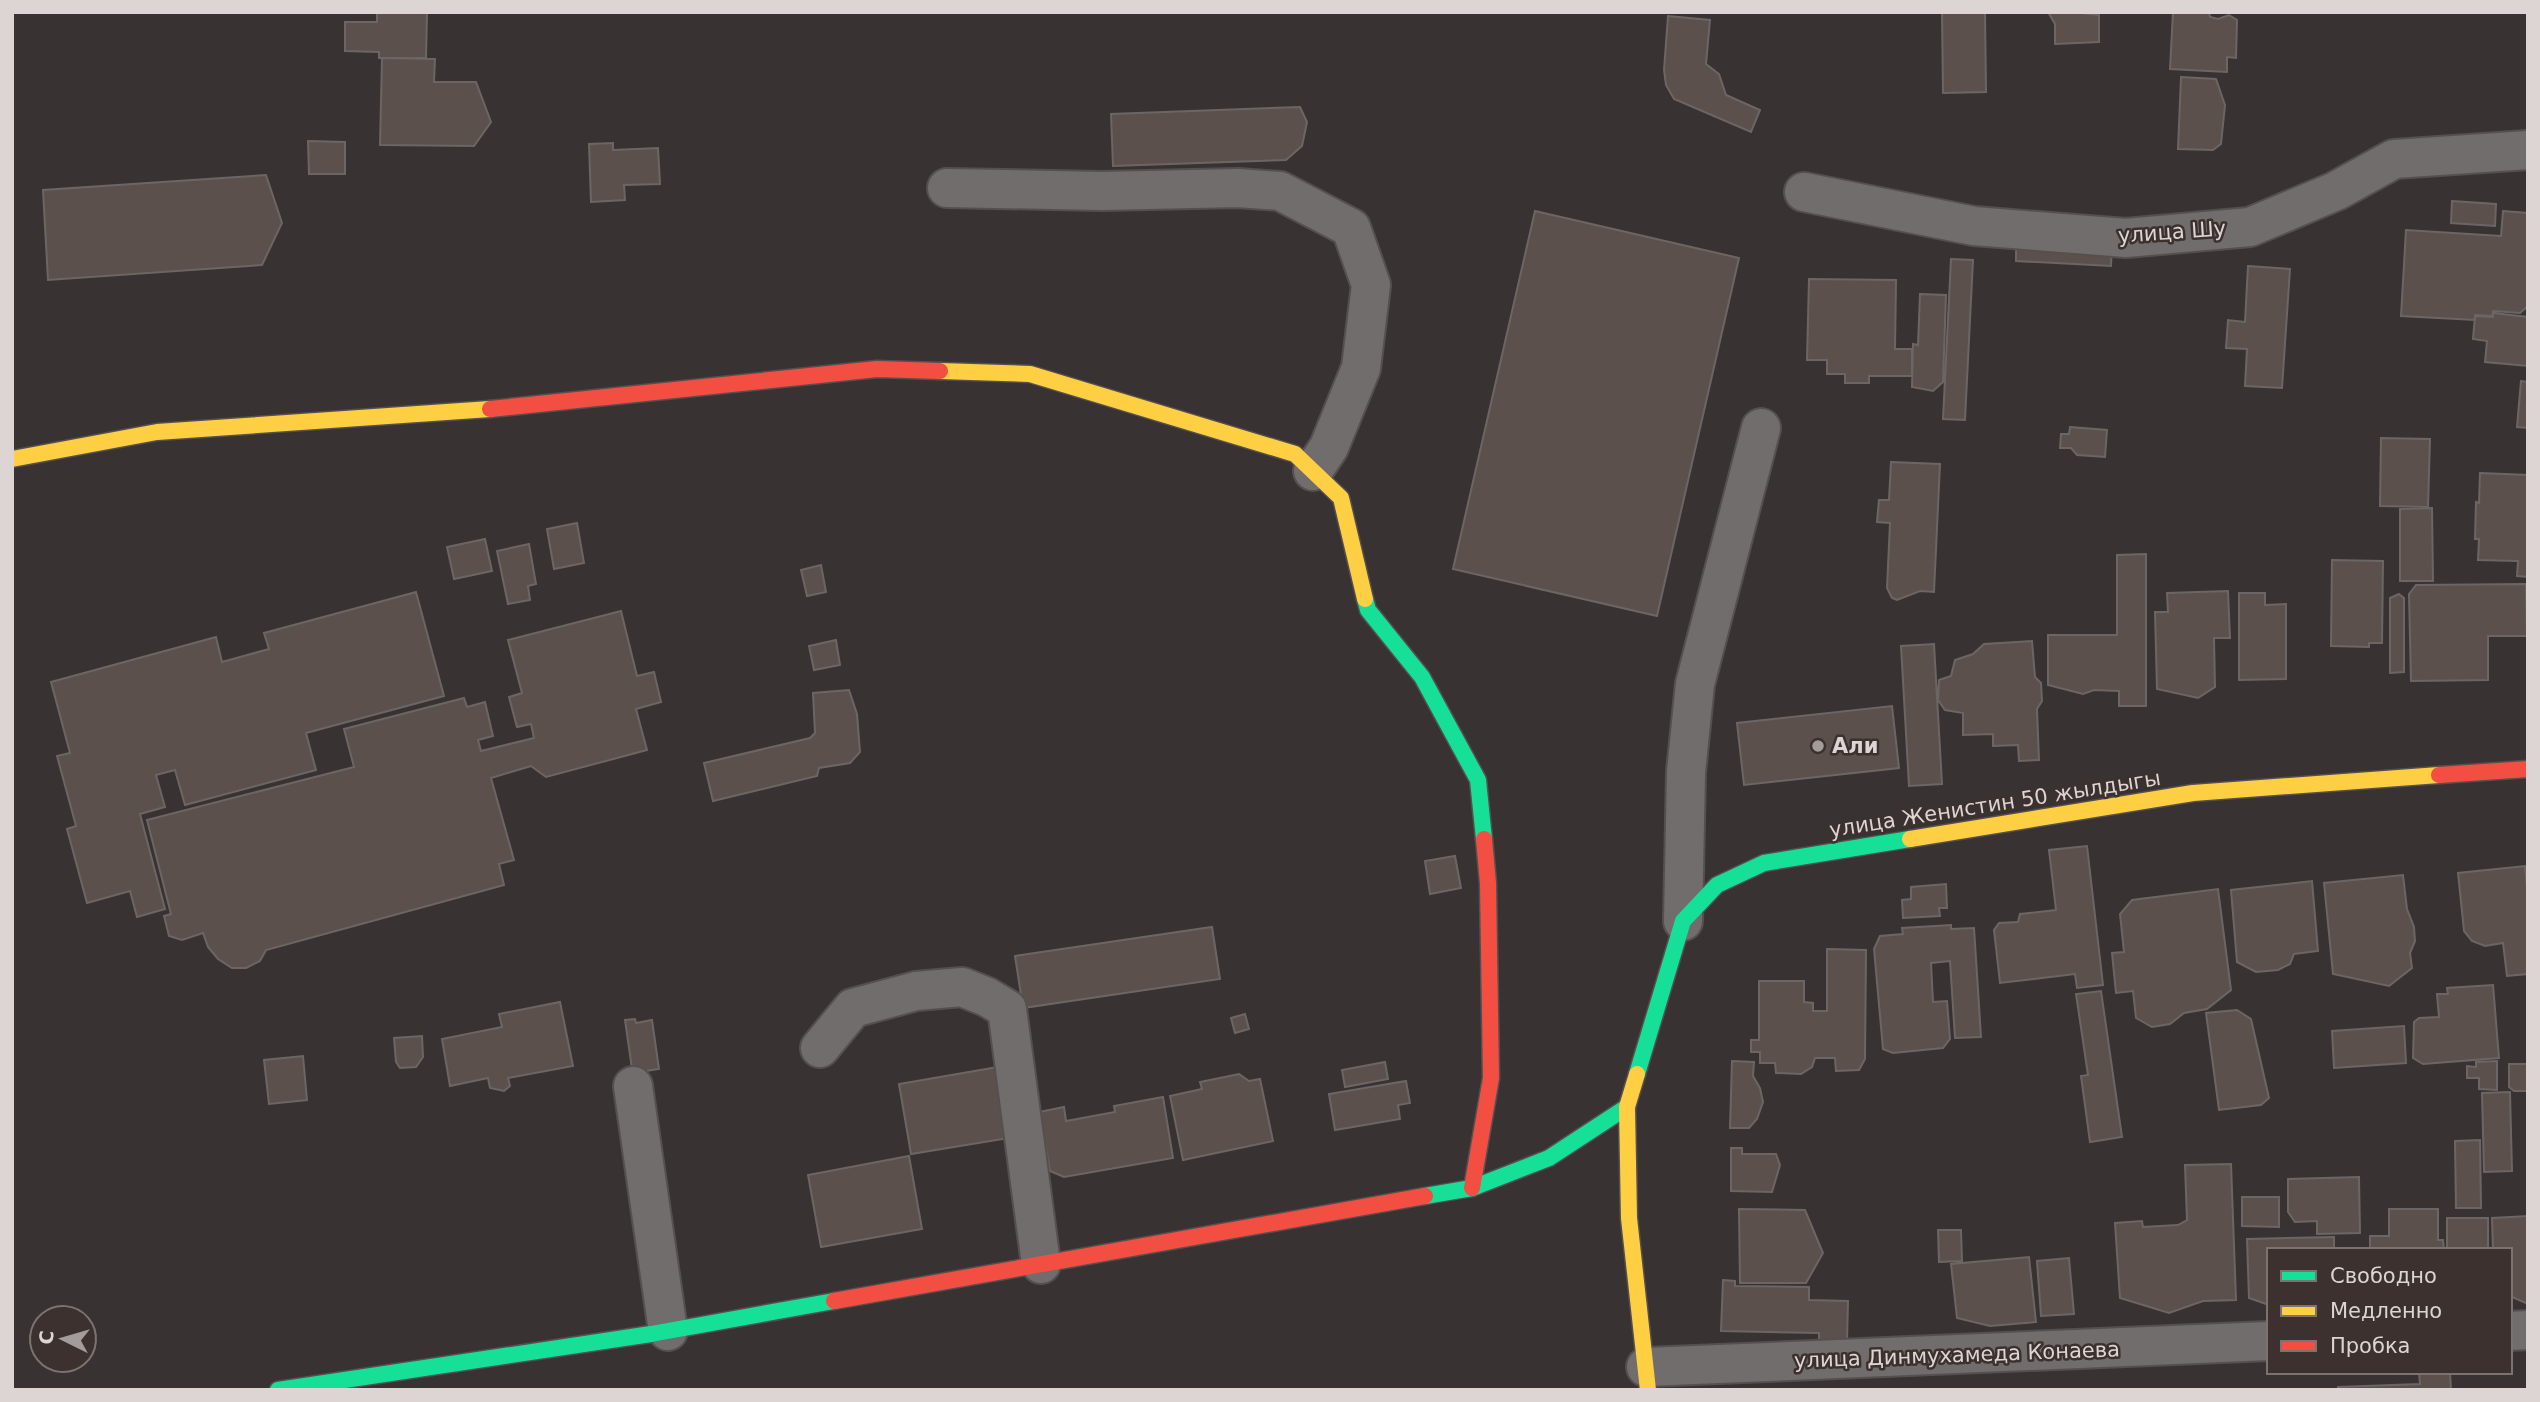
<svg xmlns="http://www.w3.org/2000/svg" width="2540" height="1402" font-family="'DejaVu Sans',sans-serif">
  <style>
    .building { fill: #5c504c; stroke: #6b6665; stroke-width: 2 }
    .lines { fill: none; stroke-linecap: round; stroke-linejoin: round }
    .street-casing { stroke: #55504f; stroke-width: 42 }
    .fast-casing { stroke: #55504f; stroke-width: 19 }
    .slow-casing { stroke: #55504f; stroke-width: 19 }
    .jam-casing { stroke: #55504f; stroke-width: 19 }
    .street { stroke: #716d6c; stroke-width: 38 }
    .fast { stroke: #16e098; stroke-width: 16 }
    .slow { stroke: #ffcf43; stroke-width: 16 }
    .jam { stroke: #f24e42; stroke-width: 16 }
    .poi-dot { fill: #a39c9b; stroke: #3c312e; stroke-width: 2.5 }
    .labels { text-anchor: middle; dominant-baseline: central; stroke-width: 5; stroke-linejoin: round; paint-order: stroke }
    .street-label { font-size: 21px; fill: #dcd5d3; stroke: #3c312e }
    .poi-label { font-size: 21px; font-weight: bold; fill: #dcd5d3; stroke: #3c312e; text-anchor: start }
  </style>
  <rect width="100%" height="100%" fill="#383332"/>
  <path class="building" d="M377,12h50l-1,46h-47v-6l-34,-1v-29h32z
    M1942,12h43l1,80 -43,1z
    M2072,12l27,3v27l-44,2v-20l-7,-12z
    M2173,12h36l1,5 8,2 11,-4 8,5 -1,38 -9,-1v15l-57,-3z
    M1668,16l42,4 -4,44 13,10 7,21 34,15 -9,22 -77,-33 -8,-14 -2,-15z
    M382,58l53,1 -1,23h42l15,40 -17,24 -94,-1z
    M2181,77l35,2 9,26 -4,39 -8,6 -35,-1z
    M1300,107l7,15 -5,24 -16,14 -173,6 -2,-52z
    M308,141l37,1v32h-36z
    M613,143v7l45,-2 2,36 -36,1 1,15 -34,2 -2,-58z
    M266,175l16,48 -20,42 -214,15 -5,-90z
    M2452,201l44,3 -1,22 -44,-3z
    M1535,211l204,47 -82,358 -204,-47z
    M2503,211l25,2v93l-8,7 -27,-2 -1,5 -17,-1v5l-74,-4 5,-86 95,6z
    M2016,240l96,4 -1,22 -95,-5z
    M1951,259l22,1 -8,160 -22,-1z
    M2248,266l42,3 -8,119 -37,-2 2,-37 -21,-1 2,-28 17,2z
    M1809,279l87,1 -1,69h17v27h-43v7h-24v-9h-18v-14h-20z
    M1920,294l26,1 -3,87 -10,9 -21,-4 1,-43 5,1z
    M2493,313l35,4v49l-43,-4 2,-21 -14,-2 2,-23 18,1z
    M2521,381l7,1v46l-11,-1z
    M2070,427l37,3 -2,27 -28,-2 -6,-7h-11l1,-14h8z
    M2381,438l49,1 -2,68 -48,-1z
    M1891,462l49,2 -6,128 -14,-1 -23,9 -5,-2 -5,-10 3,-65 -13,-1 2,-22h10z
    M2480,473l48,2v102l-11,-1 1,-15 -40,-1 1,-21h-4l1,-37 3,1z
    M2432,508l1,73h-33v-72z
    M577,523l7,40 -30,6 -7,-40z
    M485,539l7,32 -38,8 -7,-32z
    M529,544l7,40 -8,2 2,14 -22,4 -11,-53z
    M2146,554v152h-27v-15l-25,-1 -11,4 -35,-9v-50h69v-80z
    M2332,560l51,1 -1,82h-13v4l-38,-1z
    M821,565l5,27 -19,4 -6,-26z
    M2526,584l1,52h-39v44l-77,1 -2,-87 7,-9z
    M2228,591l2,47h-16l1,49 -17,11 -41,-9 -2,-77h13l-1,-19z
    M416,592l28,104 -138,37 10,37 -131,35 -10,-35 -19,5 9,32 -25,7 25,95 -28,8 -7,-26 -43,12 -20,-74 9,-3 -19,-70 13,-3 -19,-71 165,-45 6,25 47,-13 -5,-16z
    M2239,593h26v12l21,-1v75l-47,1z
    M2399,594l5,4v74l-14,1v-75z
    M621,611l16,65 17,-4 7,30 -25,7 11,41 -101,27 -15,-11 -40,12 23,82 -15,4 5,21 -238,65 -6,11 -14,7h-14l-14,-9 -10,-12 -5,-14 -21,7 -13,-4 -5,-20 7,-2 -24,-94 207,-53 -10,-38 120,-31 3,9 18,-5 8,34 -15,4 3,11 53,-13 -3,-14 -14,3 -8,-30 13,-4 -14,-53z
    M836,640l4,25 -26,5 -5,-24z
    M2032,641l3,36 6,6 1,18 -5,8 2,51 -20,1 -1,-16 -25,1v-12l-30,1v-22l-18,-3 -7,-10 1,-20 12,-4 4,-16 18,-6 11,-10z
    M1934,644l8,140 -33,2 -8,-140z
    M849,690l8,24 3,38 -10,11 -31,5 -2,8 -104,25 -9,-38 106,-25 5,-5 -2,-40z
    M1892,706l7,62 -155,17 -7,-62z
    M2087,846l16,139 -26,3 -2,-14 -75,9 -6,-53 5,-7 19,-1 2,-8 36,-4 -7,-60z
    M1455,856l6,32 -31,6 -5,-33z
    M2525,866l3,32v76l-21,2 -4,-33 -18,3 -13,-5 -8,-10 -6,-58z
    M2403,875l4,34 7,18 1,14 -5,12 2,15 -23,18 -56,-12 -9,-91z
    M2312,881l6,70 -24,3 -4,10 -12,6 -22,2 -19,-10 -6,-72z
    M1946,884l1,24h-8l1,8 -37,2 -1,-18 9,-1v-12z
    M2218,889l13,101 -24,19 -23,4 -14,11 -18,3 -16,-9 -3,-27 -17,2 -4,-40 12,-1 -4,-38 12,-14z
    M1951,925v4l23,-1 7,109 -26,1 -5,-77 -19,2 2,39 14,-1 3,38 -7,9 -50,5 -10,-4 -9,-100 6,-13 23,-2 -1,-6z
    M1212,927l8,52 -197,29 -8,-52z
    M1827,949l39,1 -1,109 -6,11 -23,1 -1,-13h-20l-3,9 -11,7 -25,-1 -1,-10h-15v-11h-9v-12h8v-59h45v21l9,1v8h14z
    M2493,985l6,73 -76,6 -10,-6 1,-36 5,-4 20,-1 -2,-23h11l-1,-6z
    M2101,991l21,146 -32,5 -9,-66 7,-1 -12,-81z
    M560,1002l13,64 -65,12 2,8 -6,5 -14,-3 -2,-10 -38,8 -8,-47 60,-12 -3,-13z
    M2237,1010l14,9 18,79 -8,7 -42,5 -13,-97z
    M1245,1014l4,15 -14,4 -4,-15z
    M635,1019l1,4 16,-3 7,49 -19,3 -8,-3 -7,-49z
    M2404,1026l2,37 -72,5 -2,-37z
    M422,1036l1,21 -7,10 -16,1 -4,-6 -2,-24z
    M303,1056l4,44 -38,4 -5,-44z
    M1732,1061l22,1 -1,14 7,12 3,14 -6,17 -8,9h-19z
    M2497,1061v29l-18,-1v-11h-12v-12l9,1v-5z
    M1385,1062l3,17 -43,8 -3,-17z
    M2509,1064h19l-1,27h-13l-5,-4z
    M998,1067l11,71 -98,16 -12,-70z
    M1239,1074l10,7 11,-2 13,62 -90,19 -13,-64 32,-7 -2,-7z
    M1406,1081l4,22 -12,2 2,14 -65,11 -6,-36z
    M2510,1092l2,79 -28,1 -2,-79z
    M1163,1097l10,61 -109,19 -14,-6 -11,-59 25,-5 2,14 49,-9 -1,-6z
    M2480,1140l1,68h-25l-1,-67z
    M1731,1148h11v6h34l4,11 -8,27 -41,-1z
    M909,1156l13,73 -101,18 -13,-72z
    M2231,1164l5,136 -33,1 -34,12 -49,-15 -5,-75 27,-2 1,6 35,-2 9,-5 -2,-55z
    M2359,1177l1,56 -43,1v-13l-22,1 -7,-10v-33z
    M2242,1197h37v30l-37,-1z
    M1739,1209l66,1 18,43 -17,30h-66z
    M2389,1209h49v31h5l1,10h-74v-14h19z
    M2528,1216v88l-18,-8v-46h-17l-1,-32z
    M2447,1218h41v32h-41z
    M1938,1230h23l1,31 -23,1z
    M2334,1237v13h-65v55l-20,-7 -2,-59z
    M2029,1257l7,65 -46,4 -33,-8 -6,-54z
    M2069,1258l5,56 -33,2 -4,-55z
    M1723,1280l12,1v5l74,1v13l39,1 -1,41h-28v-9l-98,-2z
    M2419,1372h31l1,18h-113v-3l82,-3z"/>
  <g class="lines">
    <g class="street-casing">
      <path id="street" d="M947,188l155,3 136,-3 42,3 71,37 20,57 -10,83 -32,79 -16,24
        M1804,192l170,34 152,12 124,-11 86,-36 58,-32 134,-9
        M1683,921l3,-149 9,-88 66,-256
        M820,1048l33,-40 63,-17 46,-4 25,10 20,12 34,255
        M633,1086l35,245
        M2510,1331l18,-1
        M1646,1367l623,-26"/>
    </g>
    <g class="fast-casing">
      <path id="fast" d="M1365,599l3,11 54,67 56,103 6,59
        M1637,1074l46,-153 34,-36 47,-22 146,-24
        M1425,1196l47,-8 77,-30 78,-51
        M278,1390l373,-56 183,-33"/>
    </g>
    <g class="slow-casing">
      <path id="slow" d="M940,371l90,3 265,80 46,44 24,101
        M12,459l145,-27 333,-23
        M1910,839l283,-46 246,-18
        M1637,1074l-10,33 2,111 19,172"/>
    </g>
    <g class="jam-casing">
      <path id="jam" d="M490,409l387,-40 63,2
        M2439,775l89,-6
        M1472,1188l19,-110 -3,-195 -4,-44
        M834,1301l591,-105"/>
    </g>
    <use href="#street" class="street"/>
    <use href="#fast" class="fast"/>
    <use href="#slow" class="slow"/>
    <use href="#jam" class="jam"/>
  </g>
  <circle class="poi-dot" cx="1818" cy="746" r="7"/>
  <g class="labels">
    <g class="street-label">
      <text transform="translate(2172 232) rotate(-4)">улица Шу</text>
      <text transform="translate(1995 804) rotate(-9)">улица Женистин 50 жылдыгы</text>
      <text transform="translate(1957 1355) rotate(-2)">улица Динмухамеда Конаева</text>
    </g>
    <g class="poi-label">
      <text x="1832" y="746">Али</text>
    </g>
  </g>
  <rect width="2540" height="1402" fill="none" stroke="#dcd5d3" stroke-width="28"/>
  <rect x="2267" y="1248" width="245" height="126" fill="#3c312e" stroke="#7c7370" stroke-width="2"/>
  <rect x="2281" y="1271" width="35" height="10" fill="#16e098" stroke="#7c7370" stroke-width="2"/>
  <text x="2330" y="1283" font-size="21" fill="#dcd5d3">Свободно</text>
  <rect x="2281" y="1306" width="35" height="10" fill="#ffcf43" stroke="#7c7370" stroke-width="2"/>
  <text x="2330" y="1318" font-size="21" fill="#dcd5d3">Медленно</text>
  <rect x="2281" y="1341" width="35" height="10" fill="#f24e42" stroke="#7c7370" stroke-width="2"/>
  <text x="2330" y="1353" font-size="21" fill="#dcd5d3">Пробка</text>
  <g transform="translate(63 1339) rotate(275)"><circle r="33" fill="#3c312e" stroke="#7c7370" stroke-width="2"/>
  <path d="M0-5L12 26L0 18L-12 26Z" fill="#a39c9b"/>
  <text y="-10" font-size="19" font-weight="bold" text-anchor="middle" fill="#dcd5d3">С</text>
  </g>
</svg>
